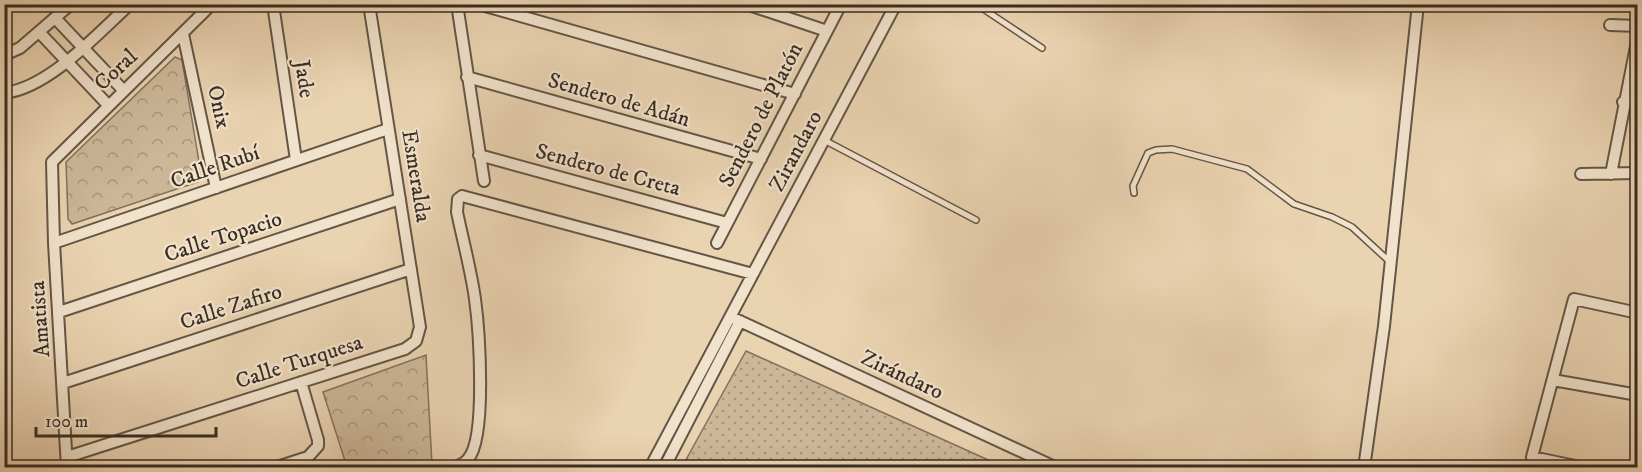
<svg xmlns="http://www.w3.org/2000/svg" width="1642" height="472" font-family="'IM FELL DW Pica',serif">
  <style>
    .grass { fill: url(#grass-dots); stroke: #82725e; stroke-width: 1.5 }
    .park { fill: url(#park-crowns); stroke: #82725e; stroke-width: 1.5 }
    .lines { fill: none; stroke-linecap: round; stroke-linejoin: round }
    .service-casing { stroke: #645646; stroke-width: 8 }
    .minor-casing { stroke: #645646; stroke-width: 14 }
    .service { stroke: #f1e2cc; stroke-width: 5 }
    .minor { stroke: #f1e2cc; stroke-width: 10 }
    .labels { text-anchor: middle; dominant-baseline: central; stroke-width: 4.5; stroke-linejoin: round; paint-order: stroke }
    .street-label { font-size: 22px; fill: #382d23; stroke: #f1e2cc }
  </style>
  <defs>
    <pattern id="grass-dots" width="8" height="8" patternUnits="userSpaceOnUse" patternTransform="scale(1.5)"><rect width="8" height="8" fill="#ccb799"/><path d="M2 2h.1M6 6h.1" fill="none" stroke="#a7957c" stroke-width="1.8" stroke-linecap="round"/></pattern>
    <pattern id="park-crowns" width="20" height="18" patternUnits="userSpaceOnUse" patternTransform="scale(1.5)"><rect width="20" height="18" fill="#ccb799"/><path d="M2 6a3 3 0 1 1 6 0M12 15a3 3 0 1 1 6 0" fill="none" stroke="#a7957c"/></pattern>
  </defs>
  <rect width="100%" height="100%" fill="#ead3b1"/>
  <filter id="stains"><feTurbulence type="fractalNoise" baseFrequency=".00333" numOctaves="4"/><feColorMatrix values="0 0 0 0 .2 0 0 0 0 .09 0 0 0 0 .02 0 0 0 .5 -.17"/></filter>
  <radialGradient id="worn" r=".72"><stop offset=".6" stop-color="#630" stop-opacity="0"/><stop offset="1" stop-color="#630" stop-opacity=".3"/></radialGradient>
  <path class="grass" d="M746,351l258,116h-322z"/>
  <path class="park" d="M175,57l7,3 19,114 -3,8 -126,42 -4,-5 -2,-57z
    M426,355l6,110 -9,3 -76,-1 -24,-75z"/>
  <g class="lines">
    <g class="service-casing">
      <path id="service" d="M976,4l66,44
        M824,140l152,80
        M1134,193l-1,-7 15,-33 8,-3 16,-1 75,20 47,35 38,13 20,10 37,34"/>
    </g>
    <g class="minor-casing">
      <path id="minor" d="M273,4l23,156
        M457,4l27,177
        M478,4l317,90
        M746,4l81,27
        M56,19l67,71
        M1610,25l28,1
        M40,33l68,72
        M183,34l33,154
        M4,55l16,-7 51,-44
        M467,77l294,82
        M4,93c45,-5 93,-59 126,-89
        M1623,102l15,-1
        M479,155l248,68
        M1581,174l57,-1
        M1611,174l27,-138
        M54,243l334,-114
        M717,243l124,-239
        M59,312l341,-113
        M731,317l326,151
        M1553,380l85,15
        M63,383l348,-114
        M67,457l338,-108 11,-8 4,-14 -51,-323
        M67,468l-13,-225 -2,-81 160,-158
        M274,468l34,-11 10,-11v-6l-17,-58
        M452,468c6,-2 12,-4 16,-9 19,-21 11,-131 7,-160 -4,-29 -12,-58 -18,-87l1,-13 4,-3 291,78
        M650,468l246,-464
        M664,468l76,-147
        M1364,468l20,-142 34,-322
        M1585,468l-53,-11 42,-158 64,14"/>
    </g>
    <use href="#service" class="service"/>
    <use href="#minor" class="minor"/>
  </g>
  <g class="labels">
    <g class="street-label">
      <text transform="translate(116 70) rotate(-43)">Coral</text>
      <text transform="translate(304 79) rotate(81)">Jade</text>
      <text transform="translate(619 100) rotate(16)">Sendero de Adán</text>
      <text transform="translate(219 107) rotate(78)">Onix</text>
      <text transform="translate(761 115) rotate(-63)">Sendero de Platón</text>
      <text transform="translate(796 151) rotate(-62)">Zirandaro</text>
      <text transform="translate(215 167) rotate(-19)">Calle Rubí</text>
      <text transform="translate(608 170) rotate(15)">Sendero de Creta</text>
      <text transform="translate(416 176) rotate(81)">Esmeralda</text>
      <text transform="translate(223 237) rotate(-18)">Calle Topacio</text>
      <text transform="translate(231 307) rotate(-18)">Calle Zafiro</text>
      <text transform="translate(40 319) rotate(-94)">Amatista</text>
      <text transform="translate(299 362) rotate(-18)">Calle Turquesa</text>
      <text transform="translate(902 375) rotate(25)">Zirándaro</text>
    </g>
  </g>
  <rect width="1642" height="472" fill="none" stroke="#ead3b1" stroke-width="24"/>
  <rect x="6" y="6" width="1630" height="460" fill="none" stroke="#382d23" stroke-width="3"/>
  <rect x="12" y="12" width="1618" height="448" fill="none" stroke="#382d23" stroke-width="1.5"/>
  <path d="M36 427v9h180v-9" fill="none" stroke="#382d23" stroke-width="3"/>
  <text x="45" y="427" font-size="18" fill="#382d23" stroke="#f1e2cc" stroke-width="4.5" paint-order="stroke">100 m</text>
  <rect width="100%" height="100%" filter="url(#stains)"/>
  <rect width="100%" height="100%" fill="url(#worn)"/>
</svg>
